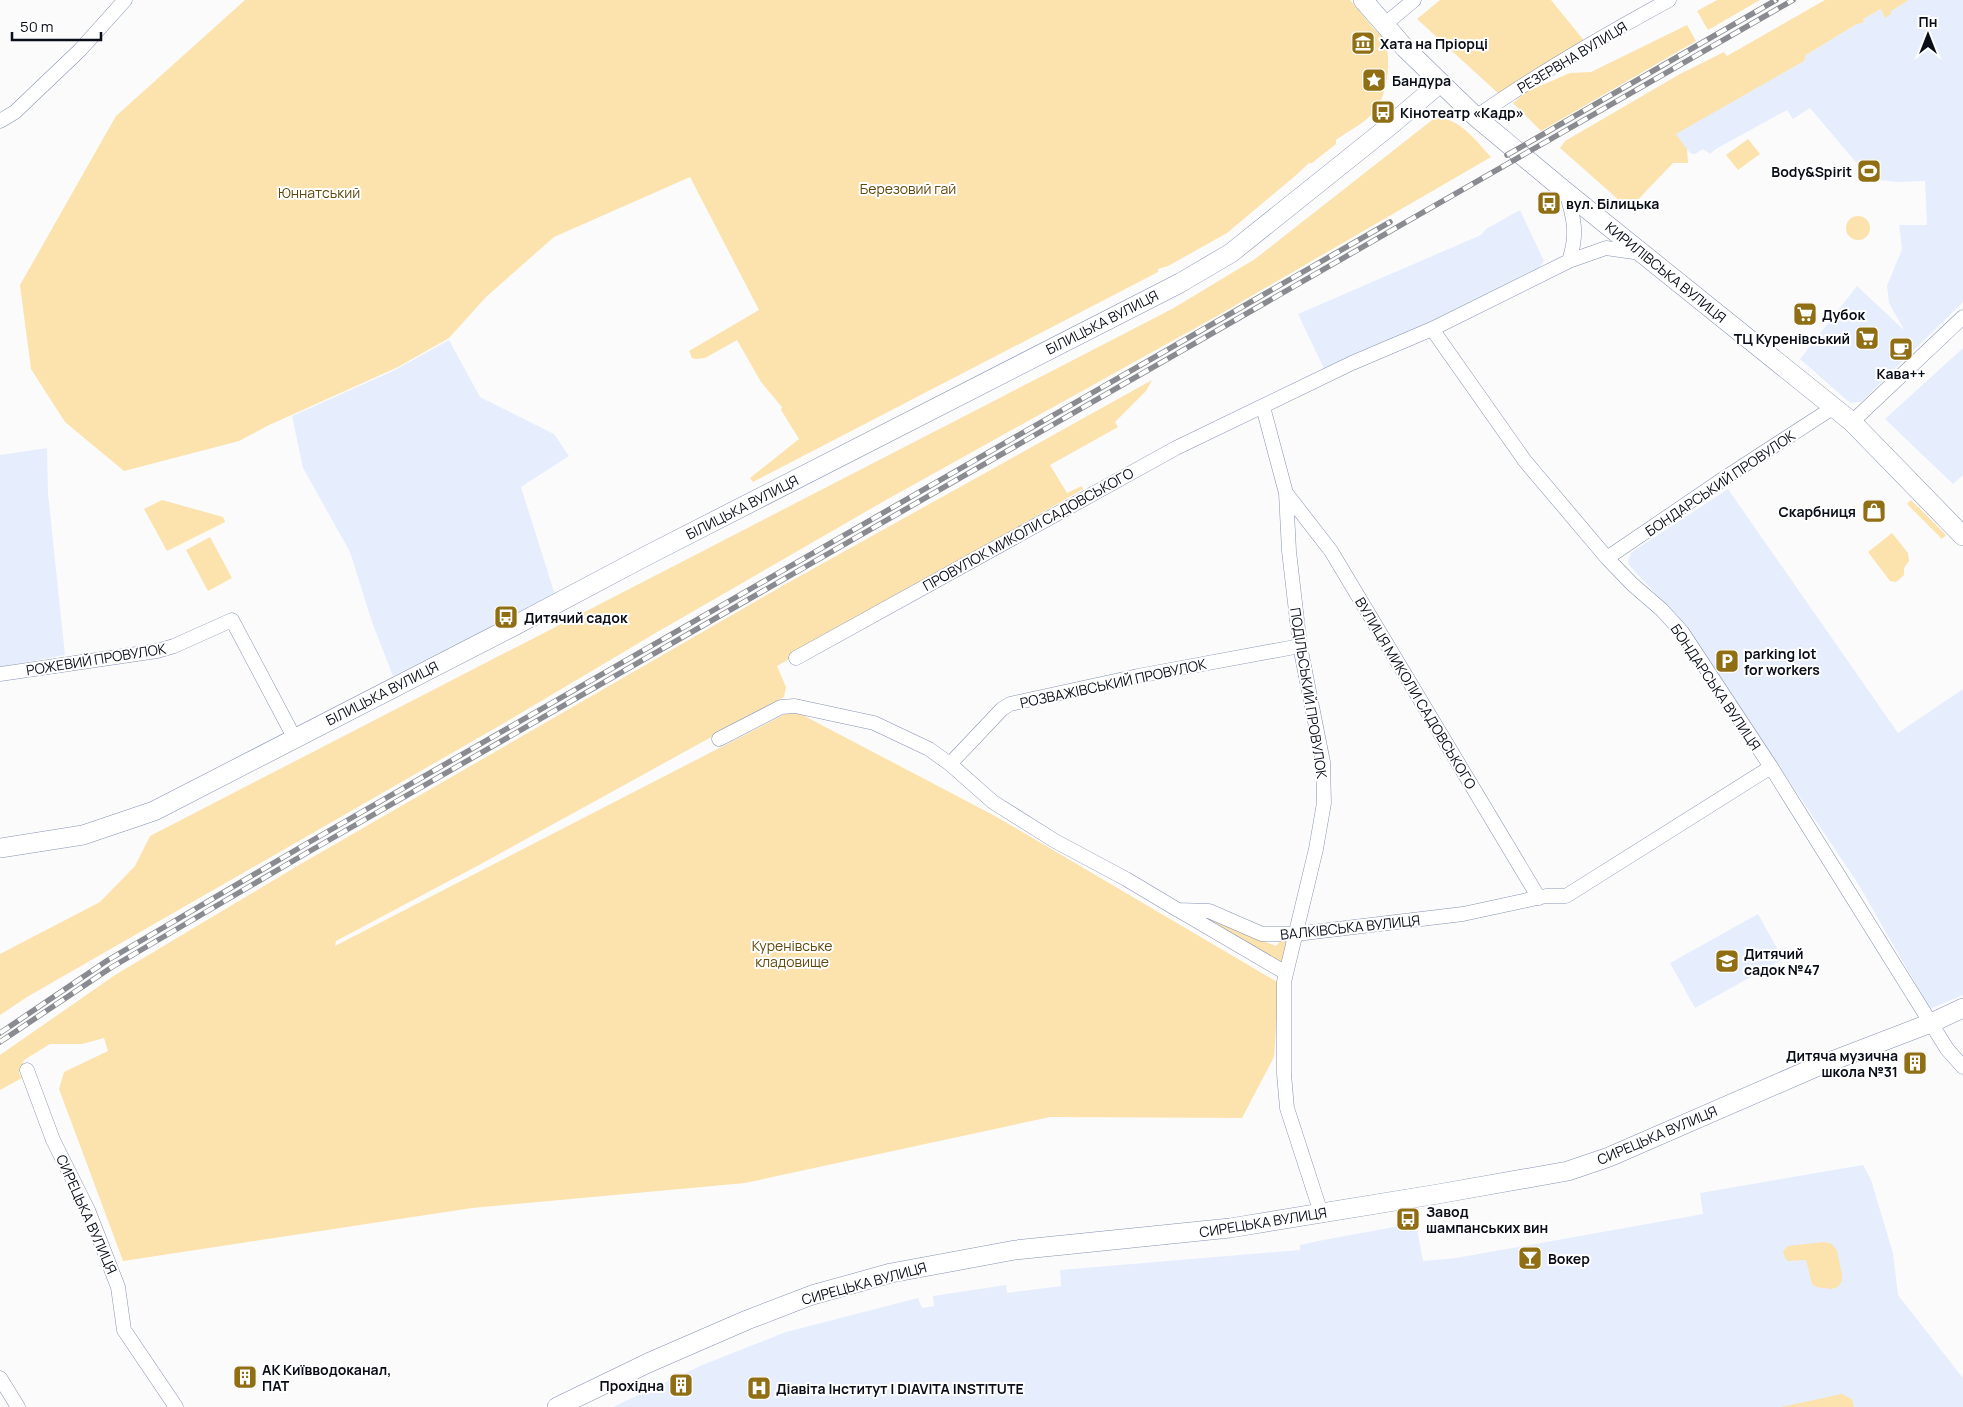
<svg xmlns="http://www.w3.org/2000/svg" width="1963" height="1407" font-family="Manrope,sans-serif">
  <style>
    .built { fill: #e6eefe }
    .green { fill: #fce2ad }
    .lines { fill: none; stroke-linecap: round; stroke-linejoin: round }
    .minor-casing { stroke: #8593b1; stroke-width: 15 }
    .secondary-casing { stroke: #8593b1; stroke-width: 20 }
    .minor { stroke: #fff; stroke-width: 14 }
    .secondary { stroke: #fff; stroke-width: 19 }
    .rail-casing { stroke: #898b90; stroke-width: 5.5 }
    .rail { stroke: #fff; stroke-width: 4; stroke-dasharray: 11; stroke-linecap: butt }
    .labels { text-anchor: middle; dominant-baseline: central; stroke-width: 4; stroke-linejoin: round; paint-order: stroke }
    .poi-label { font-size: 14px; font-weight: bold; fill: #0a0e19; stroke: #fff; text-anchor: start }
    .street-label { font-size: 14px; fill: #0a0e19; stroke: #fff }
    .park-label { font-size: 14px; fill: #60490a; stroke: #fff }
  </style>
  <rect width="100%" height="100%" fill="#fbfbfb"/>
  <path class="built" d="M1909,0h54v302l-102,100 -11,1 -50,-44 57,-73 47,44 -15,-27 -2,-17 15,-37 -3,-24h28l-2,-44 -28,1 -27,-3 -60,-71 -17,11 -6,-9 -71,39 -6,5 -7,-5 -8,5 -5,-1 -15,-19 129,-73 2,-6 49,-30 9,-3 -1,-3 18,-10 4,8 5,-6z
    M1520,210l24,51 -11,15 -207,97 -28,-59 183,-79 5,-6z
    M449,340l31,57 74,37 15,22 -48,31 34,108 -162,81 -21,-54 -22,-70 -47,-84 -11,-52 101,-45z
    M1963,348v127l-10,9 -68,-65z
    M47,448l1,45 17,162 -65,12v-212z
    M1728,489l170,244 65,-44v306l-33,14 -73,-127 -173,-257 -55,-60 -1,-5 4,-8z
    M1758,914l25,45 -88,49 -25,-45z
    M1863,1165l8,15 22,73 5,42 65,83v29h-1350l89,-42 84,-33 132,-34 4,10 12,-2 -1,-10 73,-11 1,8 54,-7 -1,-16 240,-20v-5l23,-5 93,-17 7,38 33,-3 247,-44 -3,-21z"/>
  <path class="green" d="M245,0h1105c7,7 14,17 19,23 4,6 11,10 15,17 8,18 4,54 -9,70 -10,14 -26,20 -39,30v4l-24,19h-3l-14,13 -68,57 -59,33 -10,3v3l-405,210 -3,-4 49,-39 -18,-29 1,-3 -21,-25 -24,-42 -32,18 -10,1 -3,-1 -3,-7 70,-41 -69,-133 -136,60 -68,60 -37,41 -51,29 -131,59 -28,15 -115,30 -59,-49 -34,-53 -11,-84 96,-169z
    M1440,0h111l35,43 -86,52 -83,-76z
    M1717,0h43l-52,30 -11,-19z
    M1825,0h84l-18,11v3l-6,4 -4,-9 -18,10 1,3 -9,3 -49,30 -2,6 -128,73 11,15 1,14h-15l-44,46 -69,-61 5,-7 115,-67 44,-22 3,4z
    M1687,25l9,16 -155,90 -28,-28 13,-11 44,-19 21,-1z
    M1436,117c25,2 39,23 55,40l-274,159 -331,184 -227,131 -153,91 -479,275 -27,18v-61l100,-52 35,-36 15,-30 1022,-527 83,-50z
    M1748,139l12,15 -22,16 -12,-15z
    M1846 228a12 12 0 1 1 24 0a12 12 0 1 1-24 0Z
    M1152,380l-6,11 -31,31 3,5 -68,38 17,28 15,-7 1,3 -306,177 9,21 -2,10 -305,168 -143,76 -1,5 458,-236 202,106 284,167 -5,74 -32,61 -192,-1 -305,66 -273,25 -349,53 -64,-172 5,-17 44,-21 -4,-13 -22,6h-32l-26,16 -5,13 3,5 -22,12v-35l115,-80 184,-110 485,-280z
    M162,500l61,17 2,5 -58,29 -23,-42z
    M1911,500l35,35 -4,4 -35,-35z
    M1892,533l16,20 1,8 -5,7v7l-8,7 -6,-1 -22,-29z
    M210,537l22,41 -24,13 -22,-41z
    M1203,917l73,29 7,-8 6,1 -4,24 -6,2 -77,-46z
    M1824,1242l8,2 5,7 5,24v6l-4,6 -7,2 -15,-2 -4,-3 -6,-24 -18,1 -3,-3 -2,-7 5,-5z
    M1842,1394l10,5 2,8h-73z"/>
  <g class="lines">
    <g class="minor-casing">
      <path id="minor" d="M1384,25l30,-25
        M1476,117c61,-43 127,-81 193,-117
        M0,121l15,-9 65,-62 45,-50
        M1566,192c8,26 12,42 3,69
        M1432,329l93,132 82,97 25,26 30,26 20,22 89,135 176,282 16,18
        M1263,407l23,86 3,58 11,95 23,116 1,41 -8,46 -32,133v92l3,34 34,105
        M1852,422l111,-105
        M1286,493l45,58 208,347
        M1607,558l119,-81 108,-70
        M796,658l380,-210 176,-85 80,-34 137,-68 37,-13 35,5
        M0,674l157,-23 17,-5 58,-26 63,119
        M719,739l62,-32 14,-1 79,17 55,26 21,15 43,38 62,39 71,38 52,31 31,1 53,23h34l167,-20 83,-18h20l205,-129
        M950,764l52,-55 8,-5 128,-28 162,-30
        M1180,911l106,62
        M27,1070l26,70 35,70 30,77 6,43 52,77
        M0,1378l18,29"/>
    </g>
    <g class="secondary-casing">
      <path id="secondary" d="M1363,0l42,48 71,69 90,75 286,230 111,114
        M0,848l83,-13 71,-24 358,-184 134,-71 534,-273 51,-30 161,-129 48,-41
        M557,1407l91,-44 99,-43 65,-25 79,-22 124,-23 215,-22 208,-34 130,-23 41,-14 207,-90 115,-44 32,-15"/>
    </g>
    <use href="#minor" class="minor"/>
    <use href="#secondary" class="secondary"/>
    <g class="rail-casing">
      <path id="rail" d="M1507,155l269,-155
        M0,1033l108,-73 198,-116 1084,-622
        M0,1042l112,-75 198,-116 1483,-851"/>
    </g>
    <use href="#rail" class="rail"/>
  </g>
  <defs>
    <g id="museum-square" transform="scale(1.25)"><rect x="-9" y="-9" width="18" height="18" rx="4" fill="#906e14" stroke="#fff"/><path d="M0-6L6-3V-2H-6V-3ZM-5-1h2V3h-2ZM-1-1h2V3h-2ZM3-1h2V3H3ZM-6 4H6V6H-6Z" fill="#fff"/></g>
    <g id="sight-square" transform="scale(1.25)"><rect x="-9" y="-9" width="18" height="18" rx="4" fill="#906e14" stroke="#fff"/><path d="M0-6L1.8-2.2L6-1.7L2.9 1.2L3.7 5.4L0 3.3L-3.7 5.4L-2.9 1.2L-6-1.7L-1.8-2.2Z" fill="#fff"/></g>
    <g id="bus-square" transform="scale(1.25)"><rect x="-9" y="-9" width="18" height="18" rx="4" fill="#906e14" stroke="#fff"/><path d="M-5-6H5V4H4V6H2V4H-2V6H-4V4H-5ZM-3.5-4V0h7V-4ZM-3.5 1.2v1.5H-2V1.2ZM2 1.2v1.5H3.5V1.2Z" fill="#fff"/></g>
    <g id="stadium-square" transform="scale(1.25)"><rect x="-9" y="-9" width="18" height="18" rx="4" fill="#906e14" stroke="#fff"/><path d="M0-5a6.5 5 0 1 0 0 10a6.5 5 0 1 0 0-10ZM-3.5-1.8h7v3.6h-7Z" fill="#fff"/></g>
    <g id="supermarket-square" transform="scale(1.25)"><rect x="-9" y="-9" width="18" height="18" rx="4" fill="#906e14" stroke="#fff"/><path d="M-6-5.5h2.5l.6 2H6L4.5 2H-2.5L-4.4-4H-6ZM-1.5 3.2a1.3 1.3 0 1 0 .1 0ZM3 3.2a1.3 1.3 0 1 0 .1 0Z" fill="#fff"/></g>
    <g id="cafe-square" transform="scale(1.25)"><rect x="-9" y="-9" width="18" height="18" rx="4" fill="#906e14" stroke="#fff"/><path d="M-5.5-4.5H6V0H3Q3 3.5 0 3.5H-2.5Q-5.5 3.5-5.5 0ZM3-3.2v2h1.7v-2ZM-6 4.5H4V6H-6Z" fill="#fff"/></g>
    <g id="shop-square" transform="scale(1.25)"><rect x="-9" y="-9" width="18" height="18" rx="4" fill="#906e14" stroke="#fff"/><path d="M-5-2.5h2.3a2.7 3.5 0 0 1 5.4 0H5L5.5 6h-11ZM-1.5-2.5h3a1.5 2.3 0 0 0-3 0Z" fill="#fff"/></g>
    <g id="parking-square" transform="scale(1.25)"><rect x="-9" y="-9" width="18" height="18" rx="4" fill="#906e14" stroke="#fff"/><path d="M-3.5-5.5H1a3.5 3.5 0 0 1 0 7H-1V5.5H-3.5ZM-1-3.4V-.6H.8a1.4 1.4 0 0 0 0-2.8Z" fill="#fff"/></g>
    <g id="school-square" transform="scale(1.25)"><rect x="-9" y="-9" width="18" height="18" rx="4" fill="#906e14" stroke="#fff"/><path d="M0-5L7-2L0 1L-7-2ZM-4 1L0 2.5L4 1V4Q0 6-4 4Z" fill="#fff"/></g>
    <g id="building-square" transform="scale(1.25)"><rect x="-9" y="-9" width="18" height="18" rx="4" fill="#906e14" stroke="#fff"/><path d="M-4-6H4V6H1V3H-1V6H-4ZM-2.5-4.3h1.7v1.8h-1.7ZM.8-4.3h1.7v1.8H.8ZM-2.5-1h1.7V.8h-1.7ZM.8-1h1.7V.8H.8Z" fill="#fff"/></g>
    <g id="bar-square" transform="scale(1.25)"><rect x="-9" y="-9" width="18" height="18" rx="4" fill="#906e14" stroke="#fff"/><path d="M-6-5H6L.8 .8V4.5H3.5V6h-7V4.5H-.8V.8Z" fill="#fff"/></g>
    <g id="hospital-square" transform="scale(1.25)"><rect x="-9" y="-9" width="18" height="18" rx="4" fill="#906e14" stroke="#fff"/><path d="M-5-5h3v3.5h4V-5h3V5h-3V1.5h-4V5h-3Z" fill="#fff"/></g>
  </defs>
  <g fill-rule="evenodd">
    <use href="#museum-square" x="1363" y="43"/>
    <use href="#sight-square" x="1374" y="80"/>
    <use href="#bus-square" x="1383" y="112"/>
    <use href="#stadium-square" x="1869" y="171"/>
    <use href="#bus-square" x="1549" y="203"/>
    <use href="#supermarket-square" x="1805" y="314"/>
    <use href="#supermarket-square" x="1867" y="338"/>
    <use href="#cafe-square" x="1901" y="349"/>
    <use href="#shop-square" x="1874" y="511"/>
    <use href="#bus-square" x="506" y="617"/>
    <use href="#parking-square" x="1727" y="661"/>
    <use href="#school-square" x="1727" y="961"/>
    <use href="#building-square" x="1915" y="1063"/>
    <use href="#bus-square" x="1408" y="1219"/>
    <use href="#bar-square" x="1530" y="1258"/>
    <use href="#building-square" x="245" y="1377"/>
    <use href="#building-square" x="681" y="1385"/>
    <use href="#hospital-square" x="759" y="1388"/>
  </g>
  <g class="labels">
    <g class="poi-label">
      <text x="1380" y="43">Хата на Пріорці</text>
      <text x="1392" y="80">Бандура</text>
      <text x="1400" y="112">Кінотеатр «Кадр»</text>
      <text x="1852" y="171" text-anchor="end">Body&amp;Spirit</text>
      <text x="1566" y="203">вул. Білицька</text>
      <text x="1822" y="314">Дубок</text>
      <text x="1850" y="338" text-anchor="end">ТЦ Куренівський</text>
      <text x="1901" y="373" text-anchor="middle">Кава++</text>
      <text x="1856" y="511" text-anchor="end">Скарбниця</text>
      <text x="524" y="617">Дитячий садок</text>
      <text x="1744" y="653">parking lot<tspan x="1744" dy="16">for workers</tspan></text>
      <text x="1744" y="953">Дитячий<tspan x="1744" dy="16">садок №47</tspan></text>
      <text x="1898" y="1055" text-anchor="end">Дитяча музична<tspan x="1898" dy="16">школа №31</tspan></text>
      <text x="1426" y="1211">Завод<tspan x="1426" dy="16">шампанських вин</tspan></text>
      <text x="1548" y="1258">Вокер</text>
      <text x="262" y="1369">АК Київводоканал,<tspan x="262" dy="16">ПАТ</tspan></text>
      <text x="664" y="1385" text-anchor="end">Прохідна</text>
      <text x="776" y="1388">Діавіта Інститут | DIAVITA INSTITUTE</text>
    </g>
    <g class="street-label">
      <text transform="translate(1572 57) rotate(-31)">РЕЗЕРВНА ВУЛИЦЯ</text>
      <text transform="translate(1666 272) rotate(39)">КИРИЛІВСЬКА ВУЛИЦЯ</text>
      <text transform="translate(1102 322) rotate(-27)">БІЛИЦЬКА ВУЛИЦЯ</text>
      <text transform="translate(1720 483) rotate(-34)">БОНДАРСЬКИЙ ПРОВУЛОК</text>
      <text transform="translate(742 507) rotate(-27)">БІЛИЦЬКА ВУЛИЦЯ</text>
      <text transform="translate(1028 529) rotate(-29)">ПРОВУЛОК МИКОЛИ САДОВСЬКОГО</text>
      <text transform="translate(96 659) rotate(-9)">РОЖЕВИЙ ПРОВУЛОК</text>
      <text transform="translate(1113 683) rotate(-12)">РОЗВАЖІВСЬКИЙ ПРОВУЛОК</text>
      <text transform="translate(1716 687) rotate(56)">БОНДАРСЬКА ВУЛИЦЯ</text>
      <text transform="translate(382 693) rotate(-27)">БІЛИЦЬКА ВУЛИЦЯ</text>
      <text transform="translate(1309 693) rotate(81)">ПОДІЛЬСЬКИЙ ПРОВУЛОК</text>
      <text transform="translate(1416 693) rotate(59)">ВУЛИЦЯ МИКОЛИ САДОВСЬКОГО</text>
      <text transform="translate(1350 927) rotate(-6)">ВАЛКІВСЬКА ВУЛИЦЯ</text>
      <text transform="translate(1657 1135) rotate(-23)">СИРЕЦЬКА ВУЛИЦЯ</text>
      <text transform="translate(87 1214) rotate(66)">СИРЕЦЬКА ВУЛИЦЯ</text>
      <text transform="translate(1263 1222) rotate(-9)">СИРЕЦЬКА ВУЛИЦЯ</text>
      <text transform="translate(864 1283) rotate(-15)">СИРЕЦЬКА ВУЛИЦЯ</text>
    </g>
    <g class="park-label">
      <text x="908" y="188">Березовий гай</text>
      <text x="319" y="192">Юннатський</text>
      <text x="792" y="945">Куренівське<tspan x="792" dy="16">кладовище</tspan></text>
    </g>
  </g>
  <g transform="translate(1928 35)" stroke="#ffffff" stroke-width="4" paint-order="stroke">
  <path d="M0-4L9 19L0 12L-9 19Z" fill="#0a0e19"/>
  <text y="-8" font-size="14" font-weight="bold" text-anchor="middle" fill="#0a0e19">Пн</text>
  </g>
  <path d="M12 32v8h89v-8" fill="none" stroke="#0a0e19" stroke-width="2.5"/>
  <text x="20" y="32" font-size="15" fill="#0a0e19" stroke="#ffffff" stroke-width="4" paint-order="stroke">50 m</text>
</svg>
